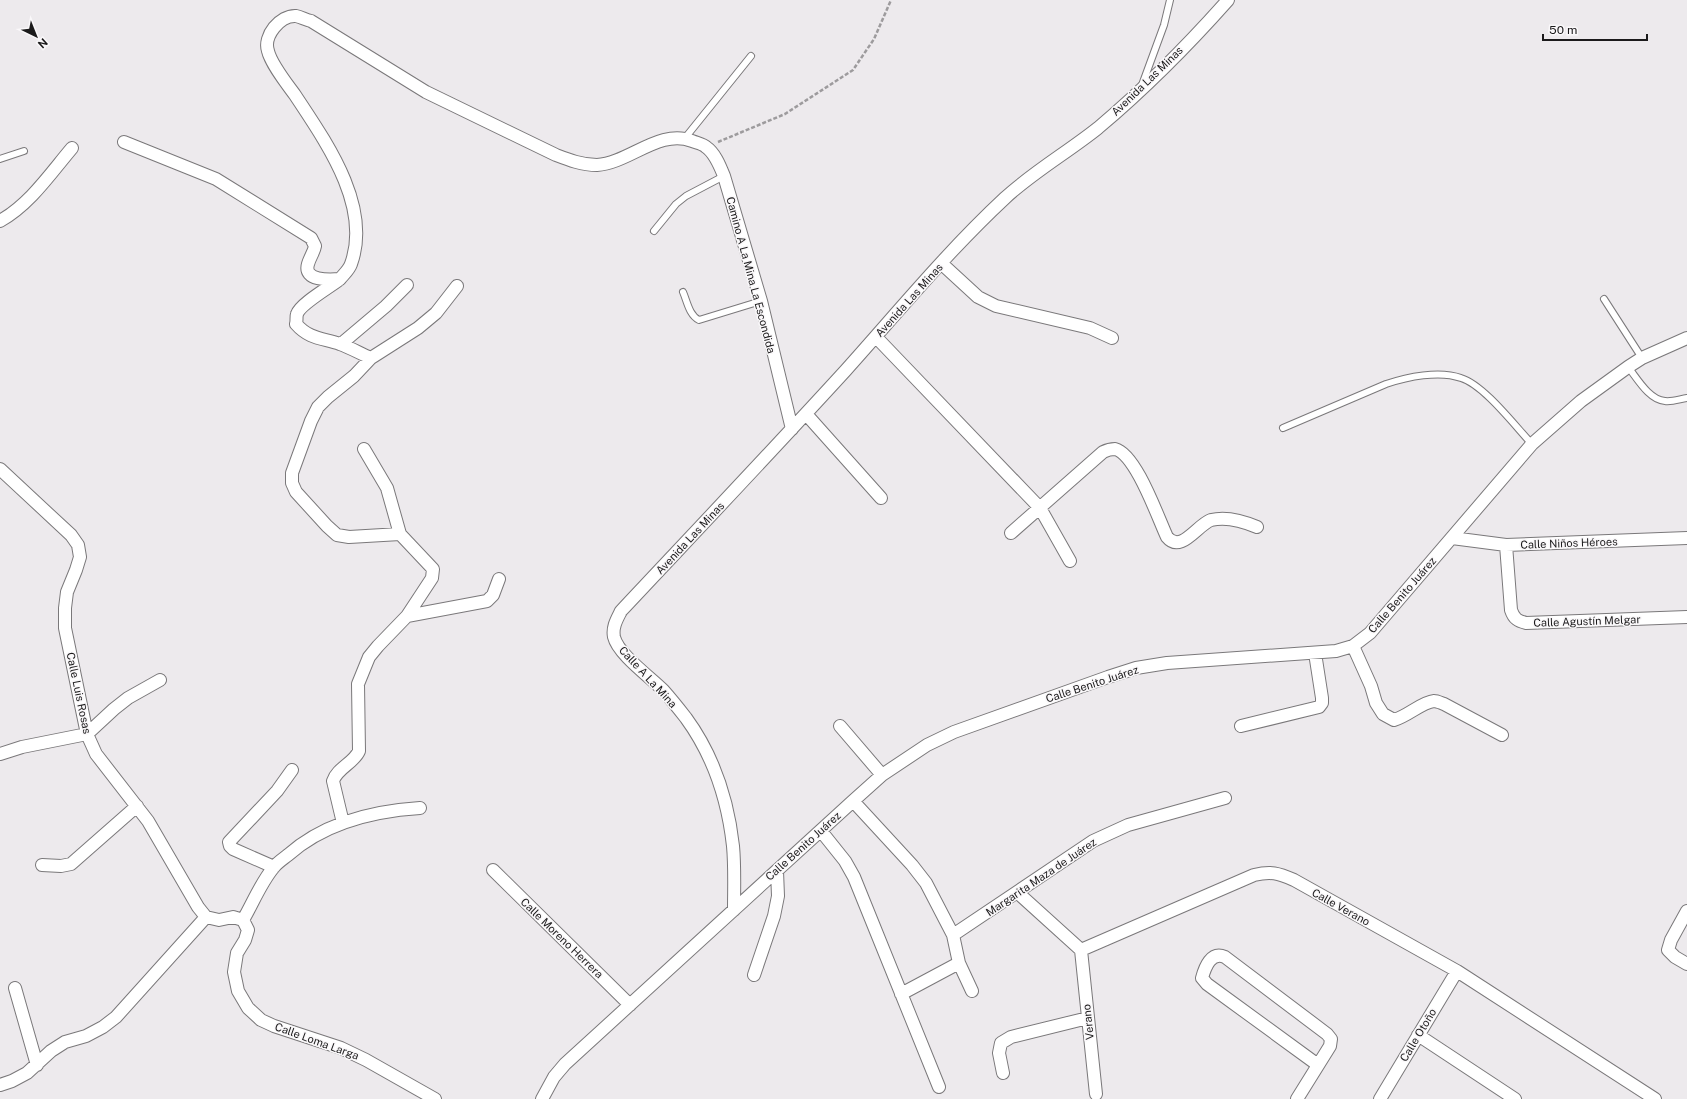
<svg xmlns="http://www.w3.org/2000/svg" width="1687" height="1099" font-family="'Public Sans',sans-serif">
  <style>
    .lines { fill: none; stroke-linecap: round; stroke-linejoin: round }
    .lane-casing { stroke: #7a787a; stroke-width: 8 }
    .street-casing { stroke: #7a787a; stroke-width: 14 }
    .path { stroke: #9d9b9d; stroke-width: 2.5; stroke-dasharray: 4 2; stroke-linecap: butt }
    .lane { stroke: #fff; stroke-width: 6 }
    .street { stroke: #fff; stroke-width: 12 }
    .labels { text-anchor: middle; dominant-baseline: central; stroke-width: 3; stroke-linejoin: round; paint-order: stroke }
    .street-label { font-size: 11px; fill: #1b1a1b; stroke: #faf8fa }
  </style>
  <rect width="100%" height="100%" fill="#edeaed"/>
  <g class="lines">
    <g class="lane-casing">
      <path id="lane" d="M1142,85l22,-60 6,-25
        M685,138l66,-82
        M0,159l24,-8
        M654,231l22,-27 10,-8 38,-20
        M683,292c4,9 6,23 16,28l62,-19
        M1604,299l38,59
        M1628,367c9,11 21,33 37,34 7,1 15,-2 22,-3
        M1283,428l103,-44c21,-7 53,-14 75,-6 23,7 54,48 71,66"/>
    </g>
    <g class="street-casing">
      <path id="street" d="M124,142l92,37 95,59 4,8c-1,6 -5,11 -7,18 -5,17 21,16 32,15 3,-4 9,-9 11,-15 21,-58 -25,-122 -56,-169 -8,-11 -24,-31 -27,-44 -5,-15 12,-36 28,-35 5,1 10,4 15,5l115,71 130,63c13,5 26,10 41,10 32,-2 63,-37 95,-24 5,2 11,3 14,6 9,6 14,19 18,29l37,125 31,128
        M0,221c30,-17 50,-47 72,-73
        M941,263l37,34 18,9 94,22 22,10
        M340,279c-10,8 -40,25 -43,35 -1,3 0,7 -1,10 13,15 26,14 44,20 11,4 21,10 31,14l47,-30 18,-15 21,-27
        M876,337l164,171 30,53
        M341,344l45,-38 21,-21
        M371,358l-17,18 -26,21 -10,10 -7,14 -19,52v10l4,9 31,34 10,9 12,2 51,-3
        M806,414l75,84
        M364,449l23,39 13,46 33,35 -1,9 -25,38
        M0,469l71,66 7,10 2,12 -4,13 -9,22 -2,16v20l22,106 9,20 52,67 50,86 8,10
        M1011,533l92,-81c4,-2 8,-3 12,-3 21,5 43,69 52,88 14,17 30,-12 44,-17 16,-4 32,1 46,7
        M1452,538l54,7 181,-7
        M1506,545l5,65c3,9 7,11 15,13l161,-6
        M1353,646l18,40 5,17 7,11 11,6c14,-4 28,-18 40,-19 3,0 7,2 10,3l58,31
        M840,726l42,49
        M1241,726l78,-19 3,-4v-5l-7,-45
        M0,754l22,-7 65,-13 27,-25 14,-11 32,-18
        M853,801l59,64 14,18 27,52 6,28 13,28
        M420,808c-47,3 -96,15 -132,47 -5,4 -10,7 -14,12 -13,15 -21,36 -31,53l5,10 -3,10 -8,13 -3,19 4,19 10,17 13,12 13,6 67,22 25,12 69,39
        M343,823l-10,-42c4,-13 21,-18 26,-30l-1,-67 11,-27 9,-11 29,-30 80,-15 6,-6 6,-16
        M821,831l24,30 9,16 85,210
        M42,865l19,1 10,-2 66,-58
        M274,867l-41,-18 -3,-3 -1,-4 48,-51 15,-21
        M493,870l137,135
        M1018,893l63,57
        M734,910c0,-21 1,-43 -1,-64 -5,-45 -20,-91 -47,-128 -7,-9 -15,-19 -23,-28 -13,-13 -45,-36 -49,-53 -2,-10 3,-18 7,-26 75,-80 151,-160 225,-241 52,-58 102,-119 159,-172 28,-26 63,-46 93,-70 45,-38 91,-84 130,-128
        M1687,911l-16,29 -3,10 7,7 12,7
        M953,935l140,-94 35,-16 97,-27
        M1081,950l173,-75c17,-4 24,-2 40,5l163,91 198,128
        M1081,950l15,144
        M754,975l20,-59 4,-20 -1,-25
        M15,988l22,77
        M901,994l58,-31
        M1418,1035l97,64
        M1003,1073l-4,-20 2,-10 10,-6 77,-19
        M0,1085l12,-4 15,-8 24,-22 14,-9 21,-6 17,-9 13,-10 90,-100 13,3 14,-3 10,3
        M542,1099l12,-22 11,-13 288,-263 29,-26 45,-30 27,-13 154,-55 28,-9 31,-5 169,-12 17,-5 17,-13 162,-189 49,-43 47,-34 14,-9 45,-20
        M1297,1099l33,-53 1,-7 -4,-5 -102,-77c-14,-6 -20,10 -23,21l5,6 111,81
        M1380,1099l77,-128"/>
    </g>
    <path class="path" d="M718,142l67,-28 68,-44 21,-31 17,-39"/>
    <use href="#lane" class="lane"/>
    <use href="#street" class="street"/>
  </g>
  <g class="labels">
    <g class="street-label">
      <text transform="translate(1147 81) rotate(-44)">Avenida Las Minas</text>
      <text transform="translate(751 275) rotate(75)">Camino A La Mina La Escondida</text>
      <text transform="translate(909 300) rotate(-48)">Avenida Las Minas</text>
      <text transform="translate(690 538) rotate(-47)">Avenida Las Minas</text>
      <text transform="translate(1569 543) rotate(-2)">Calle Niños Héroes</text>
      <text transform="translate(1402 595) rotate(-49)">Calle Benito Juárez</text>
      <text transform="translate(1587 621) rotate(-2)">Calle Agustín Melgar</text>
      <text transform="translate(648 677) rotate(47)">Calle A La Mina</text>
      <text transform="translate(1092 684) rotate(-18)">Calle Benito Juárez</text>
      <text transform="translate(79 693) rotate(78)">Calle Luis Rosas</text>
      <text transform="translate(803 846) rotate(-42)">Calle Benito Juárez</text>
      <text transform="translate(1041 877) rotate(-34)">Margarita Maza de Juárez</text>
      <text transform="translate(1341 907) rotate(29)">Calle Verano</text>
      <text transform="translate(562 938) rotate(44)">Calle Moreno Herrera</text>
      <text transform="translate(1088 1022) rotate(-96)">Verano</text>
      <text transform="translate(1418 1035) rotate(-59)">Calle Otoño</text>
      <text transform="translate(317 1041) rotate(20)">Calle Loma Larga</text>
    </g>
  </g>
  <g transform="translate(36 36) rotate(137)" stroke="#faf8fa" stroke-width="3" paint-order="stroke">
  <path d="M0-3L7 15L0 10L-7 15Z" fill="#1b1a1b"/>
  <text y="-6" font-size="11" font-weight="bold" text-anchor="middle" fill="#1b1a1b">N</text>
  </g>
  <path d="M1543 34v6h104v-6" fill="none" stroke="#1b1a1b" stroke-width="2"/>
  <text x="1549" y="34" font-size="12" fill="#1b1a1b" stroke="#faf8fa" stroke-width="3" paint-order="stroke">50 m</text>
</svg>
